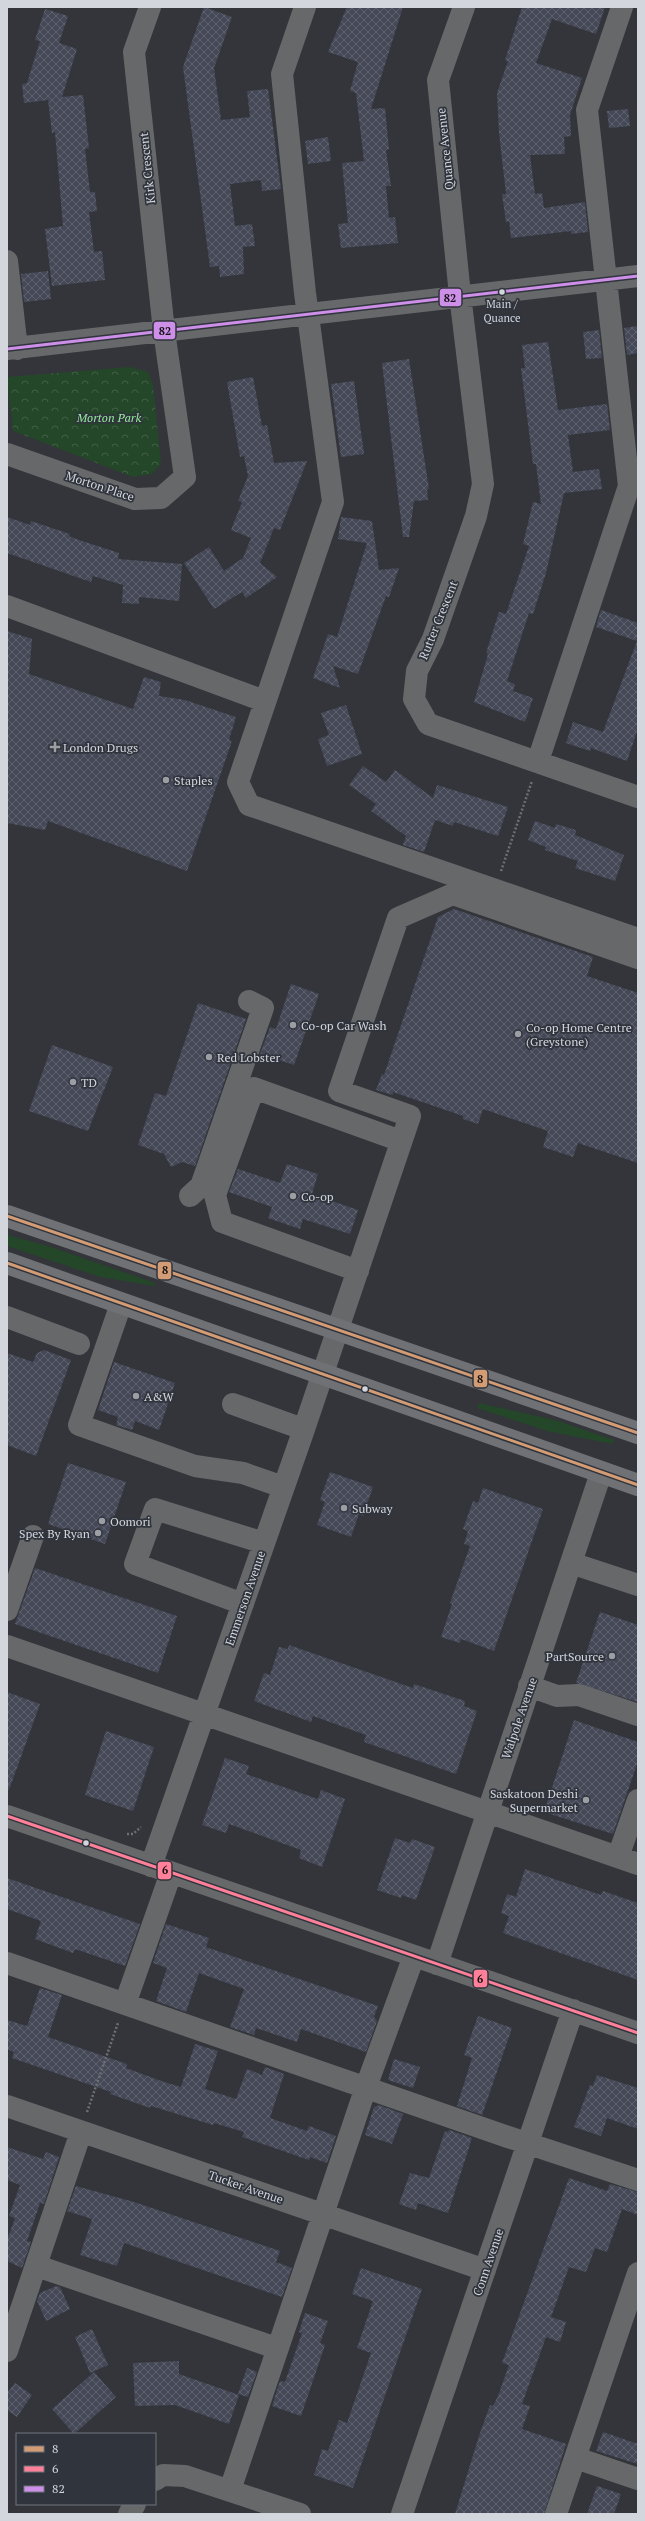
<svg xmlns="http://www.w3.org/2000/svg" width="645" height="2521" font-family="'PT Serif',serif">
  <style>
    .grass { fill: #244629 }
    .park { fill: url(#park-crowns) }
    .building { fill: url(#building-cross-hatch) }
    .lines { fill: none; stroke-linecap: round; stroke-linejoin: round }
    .path { stroke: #6e7072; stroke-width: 2.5; stroke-dasharray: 2 2; stroke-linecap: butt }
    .minor { stroke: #67686a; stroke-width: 22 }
    .major { stroke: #707175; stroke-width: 22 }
    .bus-1-casing { stroke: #30343d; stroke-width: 6 }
    .bus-2-casing { stroke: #30343d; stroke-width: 6 }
    .bus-3-casing { stroke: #30343d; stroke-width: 6 }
    .bus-1 { stroke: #d39c74; stroke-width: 3 }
    .bus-2 { stroke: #ff8098; stroke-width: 3 }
    .bus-3 { stroke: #ce8fe9; stroke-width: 3 }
    .bus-dot { fill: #d3d6dc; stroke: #30343d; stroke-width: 1.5 }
    .poi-dot { fill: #9b9ea3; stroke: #30343d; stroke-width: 1.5 }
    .labels { text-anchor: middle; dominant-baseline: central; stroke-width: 3.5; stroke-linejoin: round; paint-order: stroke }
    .bus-label { font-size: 11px; fill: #d3d6dc; stroke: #30343d }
    .street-label { font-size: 12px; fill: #d3d6dc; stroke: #30343d }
    .park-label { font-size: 12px; font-style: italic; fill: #93ee9a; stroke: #30343d }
    .poi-label { font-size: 12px; fill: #d3d6dc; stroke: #30343d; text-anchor: start }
    .line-badge { stroke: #30343d; stroke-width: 1.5 }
    .pale-badge-label { font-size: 11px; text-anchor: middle; font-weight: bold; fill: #111 }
  </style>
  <defs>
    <pattern id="park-crowns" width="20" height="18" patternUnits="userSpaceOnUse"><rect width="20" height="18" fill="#244629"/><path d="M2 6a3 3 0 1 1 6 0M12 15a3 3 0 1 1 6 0" fill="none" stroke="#436047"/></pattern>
    <pattern id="building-cross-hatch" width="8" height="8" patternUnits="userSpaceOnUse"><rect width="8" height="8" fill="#444857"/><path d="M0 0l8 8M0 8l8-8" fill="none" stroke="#5e626f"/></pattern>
  </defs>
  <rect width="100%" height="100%" fill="#33353a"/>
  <path class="grass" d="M7,1235l41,11 107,37 -1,3 -54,-9 -93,-31z
    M479,1403l76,17 59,20 -2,4 -65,-13 -70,-23z"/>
  <path class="park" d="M130,367l18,5 5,13 8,79 -9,10 -19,3 -120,-46 -6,-54z"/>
  <path class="building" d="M204,7l28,10 -18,51 7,52 29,-3 -3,-26 21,-2 13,100 -19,2 -1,-11 -31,4 5,42 17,-2 3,22 -12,1 1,27 -24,3 -1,-11 -9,1 -27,-200z
    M347,7h56l-32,102 14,-1 4,41 -3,1 5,36h-5l3,32 6,-1 3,26 -57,5 -3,-24 10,-1 -6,-60 22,-2 -8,-68 -6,-2 8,-29 -30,-10z
    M522,7h83l-9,27 -44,-15 -16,44 46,15 -12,37 1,21 -7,1 1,17 -35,1 5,39 7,-1 2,15 41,-6 3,30 -17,2v-3l-60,7 -2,-17 -3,1 -4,-28h4l-7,-61 -2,-40 11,-32 -3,-1z
    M45,9l23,7 -9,27 18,6 -15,48 21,-2 6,53 -4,1 5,43h5l2,19 -8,1 5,40 8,-1 3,29 -53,6 -7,-57 18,-3 -8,-94 -3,1 -4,-33 -24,3 -2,-19 5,-1 13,-42 -5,-1z
    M628,109l2,17 -21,2 -2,-17z
    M328,137l3,24 -23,3 -3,-23z
    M48,271l3,28 -27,3 -3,-28z
    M638,326v27l-11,2 -3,-27z
    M599,330l3,28 -16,1 -3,-27z
    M548,342l10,68 49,-6 3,26 -42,5 5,37 26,-3 3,20 -38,4 -18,80 -13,41 -4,-1 -22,68 8,3 -2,7 20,7 -8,24 -51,-20 14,-48 -2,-1 13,-41 7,2 23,-68 -6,-2 10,-42 8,2 -5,-40h-3l-12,-96h4l-3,-23z
    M409,359l20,130h-2l1,11 -14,1 -5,36h-6l-21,-174z
    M253,377l9,49 5,-1 7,38 33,-2 -27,69 -6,-2 -14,35 17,14 -31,21 -4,-6 -28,17 -30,-46 25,-16 15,24 19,-13 8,-20 -20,-8 11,-28 -4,-1 10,-25 -4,-20 -4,1 -13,-75z
    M354,381l10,73 -23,3 -10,-73z
    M7,517l23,8 1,-4 39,13 -1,2 7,3 43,14 -1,6 64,5 -3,37 -40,-4v7l-17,-1 1,-18 -30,-9 -2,6 -84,-29z
    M341,517l31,4 7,49 20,-2 -10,29 -3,-1 -28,78 -25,-8 7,22 -27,-10 15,-44 9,3 30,-94 -29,-4z
    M601,610l37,13v105l-11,33 -36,-13 -1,3 -24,-8 7,-21 30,10 34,-91 -41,-14z
    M7,631l25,8 -3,35 104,35 11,-32 17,5 -2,14 26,4 51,17 -7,23 3,1 -45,130 -139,-50 -3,9 -38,-7z
    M346,705l16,49 -35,12 -9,-27 11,-4 -8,-22z
    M363,766l23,16 9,-12 38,28 4,-13 71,22 -10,29 -44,-14 -1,4 -18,-6 -11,32 -21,-7 3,-9 -35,-25 5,-7 -27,-19z
    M535,821l20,7 1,-4 20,6 -1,5 49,20 -9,26 -40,-13 3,-7 -33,-11 1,-3 -18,-7z
    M454,909l139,48 -6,19 51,17v170l-60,-20 -5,14 -30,-10 5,-16 -65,-22 -5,15 -15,-5v-3l-70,-24v3l-17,-5 6,-16 2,1 54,-158z
    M291,984l28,10 -25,71 -34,-11 10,-27 6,2z
    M198,1003l48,16 -51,147 -13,-4 -11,5 -7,-13 -26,-9 17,-52 11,3z
    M52,1045l61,22 -25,64 -59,-20z
    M287,1164l31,10 -6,20 46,16 -8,24 -47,-15 -3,10 -32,-11 4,-11 -43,-15 9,-23 42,14z
    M44,1350l27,10 -35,96 -29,-11v-92l26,9 4,-9z
    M114,1362l61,21 -16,47 -24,-9 -3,9 -16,-5 2,-8 -20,-7z
    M68,1463l58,19 -21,62 -57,-20z
    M330,1472l43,15 -10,29 -4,-2 -8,23 -34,-12 8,-23 -5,-2z
    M483,1488l60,21 -49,142 -33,-12 -1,4 -19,-6 11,-33 -2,-1 20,-57 -6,-2 4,-13 -5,-2 10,-28 5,2z
    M35,1568l142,48 -19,57 -143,-49z
    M600,1612l38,13v77l-62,-19z
    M289,1645l124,43 1,-4 51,17 -1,5 13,5 -21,63 -92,-32 2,-7 -53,-19 -2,6 -57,-21 10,-28 6,2 9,-28 9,2z
    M7,1692l33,12 -31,86 -2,-1z
    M574,1720l64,22v19l-25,73 -69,-22z
    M106,1731l48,16 -21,64 -48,-16z
    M225,1758l24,8 -3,8 72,25 3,-9 24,9 -23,68 -23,-9 2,-8 -72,-26 -3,9 -24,-8z
    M395,1838l15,5 2,-4 23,8 -19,53 -14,-5 -1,3 -24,-8z
    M525,1869l76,26 2,-4 35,12v77l-135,-47 6,-17 -8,-3 6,-19 9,3z
    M7,1878l133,46 -15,42 -50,-17 -2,4 -38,-14 6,-18 -34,-12z
    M166,1924l43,14 -3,9 172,59 -4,11 3,4 -11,31 -65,-23 -4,13 -41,-14 -2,7 -24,-8 14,-38 -45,-16 -13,39 -30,-11 11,-33 -14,-5z
    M40,1988l22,7 -14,42 79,27 -1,4 38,14 17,5 14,-43 23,7 -13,38 31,10 11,-30 15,6 3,-8 19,7 -14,44 37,13 2,-5 27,10 -9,27 -17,-6 -1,3 -67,-23 2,-5 -30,-9 -1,2 -62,-19 -1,2 -40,-14 1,-2 -99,-34 2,-6 -7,-3v-29l20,6z
    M478,2016l34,12 -30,87 -25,-9 15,-48 -8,-3z
    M394,2059l26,8 -7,21 -25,-8z
    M597,2075l41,13v41l-31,-11 -6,18 -27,-9 16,-42 3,1z
    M379,2105l24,9 -11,30 -27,-9 9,-28z
    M449,2130l23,8 -24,75 -30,-10 -2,7 -17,-6 11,-31 19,5 16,-47 3,1z
    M7,2147l36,12 3,-7 13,5 -15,47 -4,-1 -13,38 4,1 -9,26 -15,-7v-27l2,1 6,-17 -6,-2 11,-31 -13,-5z
    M569,2178l38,13 3,-7 28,8v23l-16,-6 -15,43 -12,-4 -9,24 -17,-5 -18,50 15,5 -6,20 -14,-5 -24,67 8,2 -8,23 44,15 -22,70h-89l24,-78 11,-31 3,1 5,-10 11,-31 -7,-2z
    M76,2186l58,16 146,49 -4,11 16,6 -10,29 -158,-54 -7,23 -37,-11 12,-36 -25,-8z
    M361,2268l61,21 -69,199 -39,-13 8,-26 6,2 11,-31 8,3 24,-70 -14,-5 16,-47 -21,-7z
    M56,2286l4,1 10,22 -24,12 -9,-20 3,-8z
    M305,2313l23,8 -8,22 5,2 -24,71 -29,-10 8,-25 5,1 17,-49 -3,-1z
    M92,2329l16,36 -18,8 -15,-36z
    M179,2361v13l60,21 -10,29 -54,-19 -40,1 -2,-43z
    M247,2368l10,4 -9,25 -10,-3z
    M94,2372l22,25 -42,37 -22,-25z
    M15,2383l17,12 -15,22 -10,-7v-17z
    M603,2432l35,12v20l-42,-13z
    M597,2486l24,8 -7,20h-27z"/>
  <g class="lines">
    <path class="path" d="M501,871l31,-90
      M127,1834h6l8,-7
      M87,2112l31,-89"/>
    <path class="minor" d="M305,7l-23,67 23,219 28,209 -95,280 11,23 389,134
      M464,7l-26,73 22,215 23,189 -7,32 -43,123 -16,32 -3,28 14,25 210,73
      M7,261l10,88
      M7,349l631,-73
      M7,454l128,45 26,-1 24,-21 -21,-146 -30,-279 16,-45
      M7,606l257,95
      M538,761l91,-275 -42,-376 35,-103
      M190,1196l11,-10 62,-178 -14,-7
      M358,1271l-136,-49 -7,-27 39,-107 147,53
      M121,1304l-42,121 116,41 48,7 40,14
      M7,1317l72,27
      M233,1404l70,25
      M571,1563l67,22
      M243,1604l-108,-40 20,-55 109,34
      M7,1610l26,-74
      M7,1646l631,218
      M529,1686l28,10 22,-1 59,20
      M7,1816l631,217
      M618,1857l20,-57
      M151,1866l151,-431 108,-319 -71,-25 59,-173 55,-24 185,64
      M7,1963l501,174 130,43
      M437,1964l164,-491
      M125,2004l46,-131
      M7,2106l478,164
      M37,2266l239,82
      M7,2351l74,-219
      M576,2458l62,21
      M155,2480l8,-5 22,1 115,38
      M230,2490l136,-403 48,-131
      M129,2514l6,-10
      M402,2514l171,-504
      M556,2514l82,-241"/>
    <path class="major" d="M7,1216l631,217
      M7,1263l631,222"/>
    <g class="bus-1-casing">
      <path id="bus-1" d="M7,1216l631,217
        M7,1263l631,222"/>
    </g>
    <g class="bus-2-casing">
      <path id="bus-2" d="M7,1816l631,217"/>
    </g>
    <g class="bus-3-casing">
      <path id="bus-3" d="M7,349l631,-73"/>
    </g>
    <use href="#bus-1" class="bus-1"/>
    <use href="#bus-2" class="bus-2"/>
    <use href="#bus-3" class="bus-3"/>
  </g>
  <g class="bus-dot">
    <circle cx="502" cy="292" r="3.5"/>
    <circle cx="365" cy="1389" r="3.5"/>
    <circle cx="86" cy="1843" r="3.5"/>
  </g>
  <g class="poi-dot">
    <path d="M53 741h4v4h4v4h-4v4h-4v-4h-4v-4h4z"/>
    <circle cx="166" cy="780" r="4"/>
    <circle cx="293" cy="1025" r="4"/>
    <circle cx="518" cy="1034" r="4"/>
    <circle cx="209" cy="1057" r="4"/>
    <circle cx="73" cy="1082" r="4"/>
    <circle cx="293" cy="1196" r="4"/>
    <circle cx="136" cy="1396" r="4"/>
    <circle cx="344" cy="1508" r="4"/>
    <circle cx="102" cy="1521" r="4"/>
    <circle cx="98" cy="1533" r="4"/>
    <circle cx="612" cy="1656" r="4"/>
    <circle cx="586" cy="1800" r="4"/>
  </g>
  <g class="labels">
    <g class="bus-label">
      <text x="502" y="304">Main /<tspan x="502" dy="14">Quance</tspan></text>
    </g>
    <g class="street-label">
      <text transform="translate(445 149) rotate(-96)">Quance Avenue</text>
      <text transform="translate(147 168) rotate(-96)">Kirk Crescent</text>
      <text transform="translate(100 486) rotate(18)">Morton Place</text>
      <text transform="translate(438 620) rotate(-68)">Rutter Crescent</text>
      <text transform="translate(245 1598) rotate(-71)">Emmerson Avenue</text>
      <text transform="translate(519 1718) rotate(-71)">Walpole Avenue</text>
      <text transform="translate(246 2187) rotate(19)">Tucker Avenue</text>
      <text transform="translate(488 2262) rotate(-71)">Conn Avenue</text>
    </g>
    <g class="park-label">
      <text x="109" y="417">Morton Park</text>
    </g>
    <g class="poi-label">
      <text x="63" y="747">London Drugs</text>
      <text x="174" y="780">Staples</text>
      <text x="301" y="1025">Co-op Car Wash</text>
      <text x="526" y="1027">Co-op Home Centre<tspan x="526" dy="14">(Greystone)</tspan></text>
      <text x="217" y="1057">Red Lobster</text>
      <text x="81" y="1082">TD</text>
      <text x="301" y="1196">Co-op</text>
      <text x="144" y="1396">A&amp;W</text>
      <text x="352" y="1508">Subway</text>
      <text x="110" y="1521">Oomori</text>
      <text x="90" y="1533" text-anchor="end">Spex By Ryan</text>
      <text x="604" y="1656" text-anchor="end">PartSource</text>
      <text x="578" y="1793" text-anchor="end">Saskatoon Deshi<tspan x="578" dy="14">Supermarket</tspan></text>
    </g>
  </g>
  <g class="line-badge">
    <rect x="439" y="288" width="23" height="19" rx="4" fill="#ce8fe9"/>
    <rect x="153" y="321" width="23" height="19" rx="4" fill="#ce8fe9"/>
    <rect x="157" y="1261" width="15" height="19" rx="4" fill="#d39c74"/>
    <rect x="473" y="1369" width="15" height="19" rx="4" fill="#d39c74"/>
    <rect x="157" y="1861" width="15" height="19" rx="4" fill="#ff8098"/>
    <rect x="473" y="1969" width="15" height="19" rx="4" fill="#ff8098"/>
  </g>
  <g class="pale-badge-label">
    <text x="450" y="302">82</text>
    <text x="165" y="335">82</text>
    <text x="165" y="1274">8</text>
    <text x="480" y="1383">8</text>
    <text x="165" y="1874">6</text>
    <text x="480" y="1983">6</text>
  </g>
  <rect width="645" height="2521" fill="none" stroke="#d3d6dc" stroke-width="16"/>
  <rect x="16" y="2433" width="140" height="72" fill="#30343d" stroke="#71757d"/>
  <rect x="24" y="2446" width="20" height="6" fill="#d39c74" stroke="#71757d"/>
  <text x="52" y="2453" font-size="12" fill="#d3d6dc">8</text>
  <rect x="24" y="2466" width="20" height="6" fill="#ff8098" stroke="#71757d"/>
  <text x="52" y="2473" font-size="12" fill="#d3d6dc">6</text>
  <rect x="24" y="2486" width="20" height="6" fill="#ce8fe9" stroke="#71757d"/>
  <text x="52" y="2493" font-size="12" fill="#d3d6dc">82</text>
</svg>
